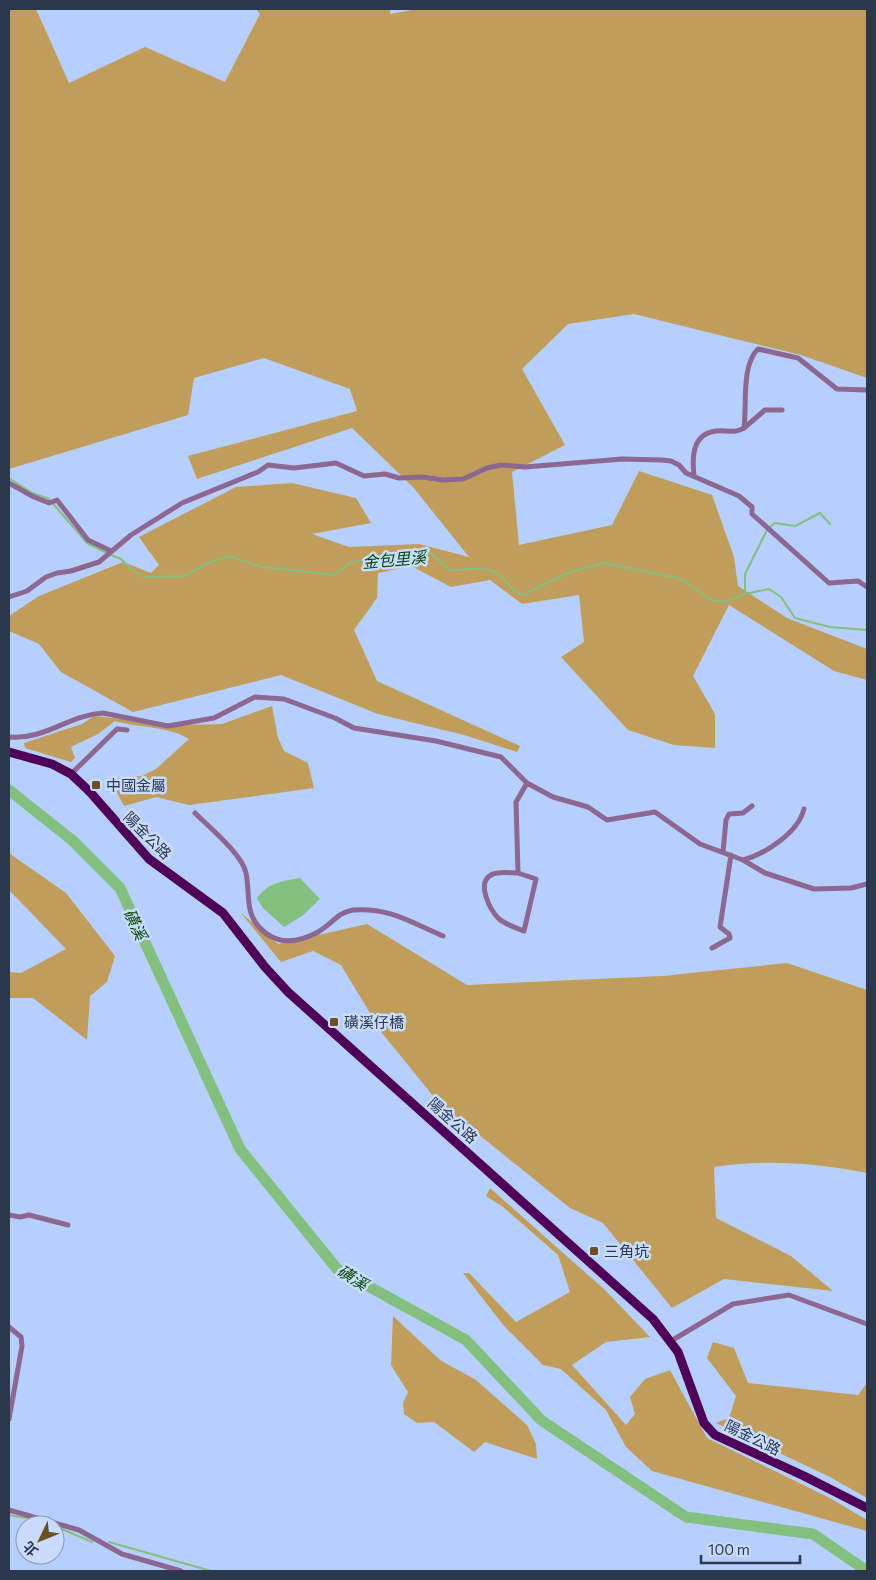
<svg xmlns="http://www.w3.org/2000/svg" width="876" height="1580" font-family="Commissioner,'Noto Sans TC',sans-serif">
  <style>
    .green { fill: #c09d5a }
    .water { fill: #83bf7e }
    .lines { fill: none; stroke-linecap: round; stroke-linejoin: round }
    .stream { stroke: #83bf7e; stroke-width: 2 }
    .river { stroke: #83bf7e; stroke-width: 11 }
    .minor { stroke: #8c6791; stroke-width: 5 }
    .primary { stroke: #4f0159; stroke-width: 9 }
    .poi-dot { fill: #695122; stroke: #c9dcfe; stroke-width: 2 }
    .labels { text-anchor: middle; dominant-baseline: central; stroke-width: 5; stroke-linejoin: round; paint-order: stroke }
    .poi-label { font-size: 15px; fill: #2b374d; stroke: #c9dcfe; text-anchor: start }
    .street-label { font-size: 15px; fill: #2b374d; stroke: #c9dcfe }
    .water-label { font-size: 16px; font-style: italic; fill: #034502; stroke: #c9dcfe }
  </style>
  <rect width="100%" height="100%" fill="#b7cffc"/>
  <path class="green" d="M9,9h27l33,74 76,-36 80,35 35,-68 -4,-5h134v5l28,-5h449v369l-66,-23 -167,-41 -66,10 -46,45 43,76 -53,27 7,73 93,-20 27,-54 73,24 22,62 4,29 49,32 80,31v31l-33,-9 -105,-66 -36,71 22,38v34l-41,-3 -46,-15 -67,-73 23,-15 -5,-47 -57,9 -32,-24 -39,7 -40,-21 -33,7 -1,25 -23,32 23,51 143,65 -3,6 -53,-17 -86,-21 -97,-39 -148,37 -72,-40 -22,-28 -30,-13v-15l30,-20 84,-34 28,11 8,-8 -20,-28 97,-50 56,-4 64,15 15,25 -59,11 37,13 70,-3 50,13 -56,-70 -61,-59 -155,51 -9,-23 169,-45 -7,-22 -86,-31 -70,20 -6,37 -179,54z
    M272,706l6,32 6,13 24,12 6,25 -125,17 -33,-8 -32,9 -14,-27 32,-3 14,-7 33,-30c-20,-13 -50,-11 -74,-18l-17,13 -27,13 4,11 -4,4 -46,-14 -1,-5 58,-19 12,-8 88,9 40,-1z
    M9,853l57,40 49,63 -8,26 -17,14 -3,44 -54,-42h-24v-26l12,1 45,-24 -57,-59z
    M241,913l37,31 89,-20 100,61 195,-9 125,-13 80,27v183c-49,-10 -103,-14 -153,-6l2,51 75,38 42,35 -109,-12 -52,29 -69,-85 -33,-15 -132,-106 -56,-69 -41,-68 -28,-14 -32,11z
    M490,1188l115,102 45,47 -44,5 -34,23 54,60 9,-11 -5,-17 15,-18 25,-9 37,68 123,60 37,22v11l-215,-60 -26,-24 -20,-37 -45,-41 -18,-4 -39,-39 -41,-53h6l47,49 54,-30 -12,-37 -55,-48 -17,-11z
    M393,1316l47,44 36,20 51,45 9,19 1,15 -52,-17 -11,10 -40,-30 -17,1 -13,-9 -1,-11 5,-11 -17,-27z
    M713,1342l21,6 14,35 110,12 9,-12v115l-37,-21 -114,-54 13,-5 7,-22 -29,-38z"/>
  <path class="water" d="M300,878l20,21 -18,17 -18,11 -21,-19 -6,-10c11,-15 25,-17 43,-20z"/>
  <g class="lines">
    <path class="stream" d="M9,478l23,15 17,6 38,44 20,10
      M770,527l5,-4 20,3 25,-13 10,11
      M111,555l10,4 11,11 12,7 40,-1 24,-13 21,-7 33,11 72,8 16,-12 13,-3 14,1 18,-5 36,-3 18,17c17,0 41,-6 54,8 7,8 9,13 20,17l47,-23 34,-9 78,16 29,21 14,2 20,-8 24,-5 12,8 14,21 35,9 37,3
      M745,594v-20l22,-44
      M9,1515l28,5
      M55,1526l37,16
      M109,1542l102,29"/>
    <path class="river" d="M9,790l63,50 48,48 120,261 97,120 129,71 75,80 145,97 127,17 54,37"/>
    <path class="minor" d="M744,428l21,-18h17
      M694,476c-2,-19 -2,-42 22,-45 10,-1 19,3 28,-3 3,-22 -3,-63 14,-79l40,9 39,31 30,1
      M9,483l25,14 15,6 8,-3 31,40 23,11
      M9,597l18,-6 19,-14 11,-4 14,-2 28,-9 32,-27 51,-32 76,-31 10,-7 26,3 42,-5 28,13 21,-2 14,4 23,-1 21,3 20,-1 24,-11 14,-3 24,2 97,-8 40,1 9,1 8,4 7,8 53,23 13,11v7l77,69 29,-2 9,6
      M9,737c37,3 59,-22 94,-24l65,13 46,-8 41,-21 29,2 51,19 19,10 82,13 65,16 26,26 26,14 35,10 19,13 48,-8 45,32 43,16 22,13 49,16 37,-1 16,-4
      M71,774l46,-45 10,1
      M195,813c14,14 47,41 51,60 4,19 -1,39 13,54 17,19 39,16 59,5 13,-7 20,-20 35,-22 36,-3 59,13 90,26
      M723,852l3,-32 3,-6 14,-1 9,-7
      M743,860c22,-6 55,-27 61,-51
      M518,873c-8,0 -20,-2 -27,2 -15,8 -1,35 8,44 6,5 17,9 25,12l12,-52 -18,-6 -2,-71 11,-19
      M712,948l18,-10 -1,-4 -9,-7 11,-72
      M9,1215l11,2 9,-2 39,10
      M9,1327l12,10 1,9 -13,73
      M671,1341l62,-37 56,-9 78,29
      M9,1510l70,20 43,24 59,17"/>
    <path class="primary" d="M9,752l43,12 19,10 19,18 59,67 74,54 42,54 23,25 365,327 25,33 26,71 11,12 89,41 63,32"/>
  </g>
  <g class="poi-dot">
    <rect x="91" y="780" width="10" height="10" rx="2.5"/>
    <rect x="329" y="1017" width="10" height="10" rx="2.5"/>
    <rect x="589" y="1246" width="10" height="10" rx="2.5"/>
  </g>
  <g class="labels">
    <g class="poi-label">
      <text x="106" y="785">中國金屬</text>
      <text x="344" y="1022">磺溪仔橋</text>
      <text x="604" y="1251">三角坑</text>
    </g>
    <g class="street-label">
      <text transform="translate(148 835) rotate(45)">陽金公路</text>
      <text transform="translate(453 1120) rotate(42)">陽金公路</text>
      <text transform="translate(753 1437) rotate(26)">陽金公路</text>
    </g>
    <g class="water-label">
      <text transform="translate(394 559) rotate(-5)">金包里溪</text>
      <text transform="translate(136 924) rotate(65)">磺溪</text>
      <text transform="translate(353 1277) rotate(32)">磺溪</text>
    </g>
  </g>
  <rect width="876" height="1580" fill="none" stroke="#2b374d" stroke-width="20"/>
  <g transform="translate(40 1540) rotate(227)"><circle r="24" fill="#c9dcfe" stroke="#8a9ab7"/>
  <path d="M0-4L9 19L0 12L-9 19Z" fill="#695122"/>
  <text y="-8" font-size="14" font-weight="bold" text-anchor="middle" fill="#2b374d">北</text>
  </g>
  <path d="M701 1555v8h99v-8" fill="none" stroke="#2b374d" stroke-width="2.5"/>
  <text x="708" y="1555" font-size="15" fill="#2b374d" stroke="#c9dcfe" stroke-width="4" paint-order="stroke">100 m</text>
</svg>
